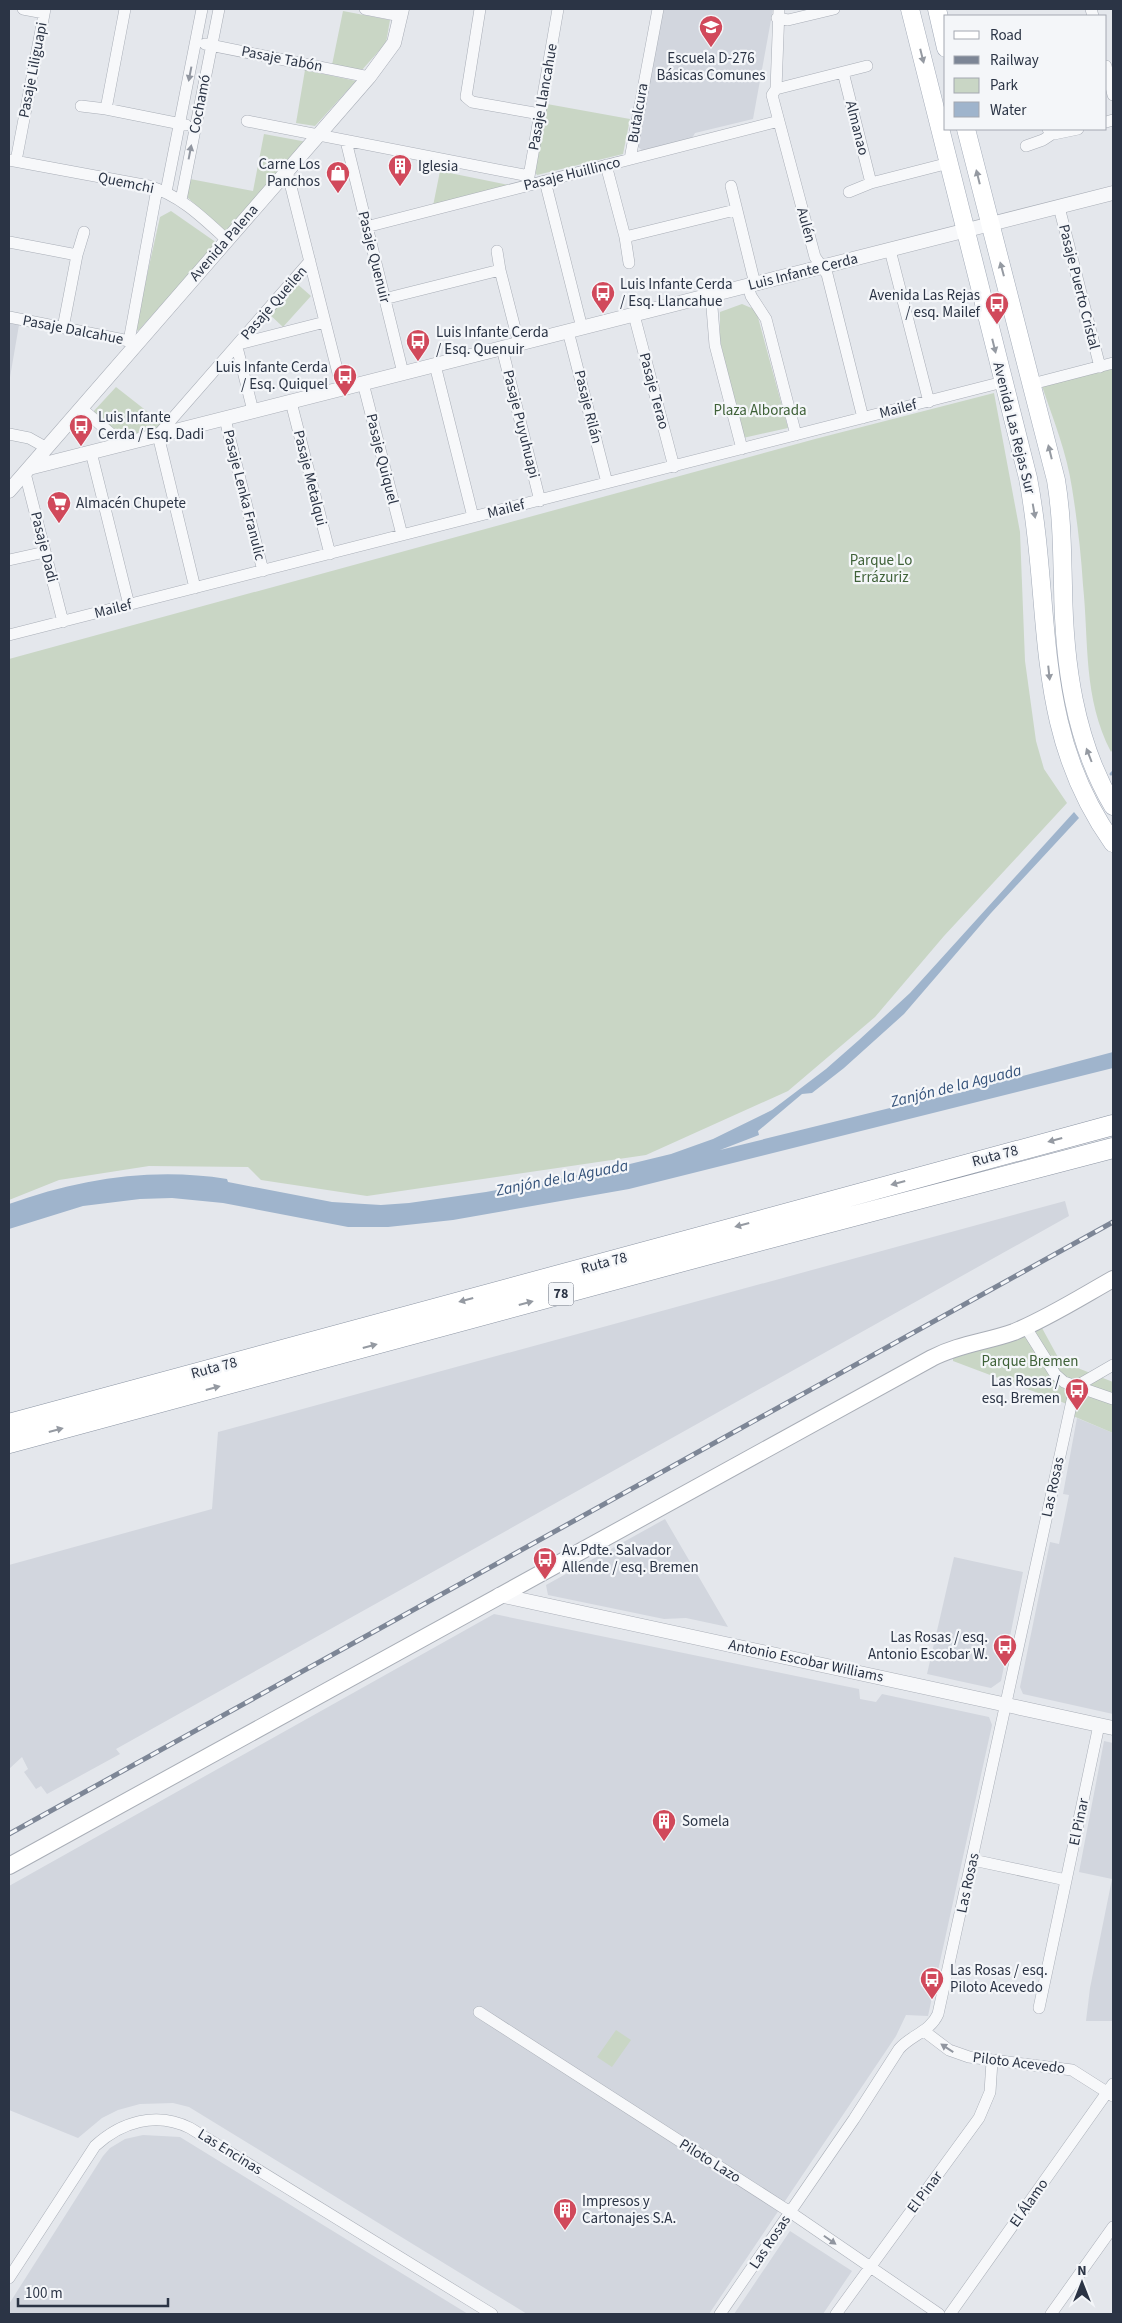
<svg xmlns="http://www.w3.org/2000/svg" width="1122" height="2323" font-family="'Source Sans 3',sans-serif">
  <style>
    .built { fill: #d2d6de }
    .green { fill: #c9d6c5 }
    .water { fill: #9fb4cc }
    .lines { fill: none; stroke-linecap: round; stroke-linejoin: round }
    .stream { stroke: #9fb4cc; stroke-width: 3 }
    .minor-casing { stroke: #a9aeb7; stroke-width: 12 }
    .tertiary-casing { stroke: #a9aeb7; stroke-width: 15 }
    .secondary-casing { stroke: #a9aeb7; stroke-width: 18 }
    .primary-casing { stroke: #a3abb8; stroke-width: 19 }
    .motorway-casing { stroke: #8b94a3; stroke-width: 21 }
    .minor { stroke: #f7f8fa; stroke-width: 11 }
    .tertiary { stroke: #f7f8fa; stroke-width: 14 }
    .secondary { stroke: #fff; stroke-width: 16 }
    .primary { stroke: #fff; stroke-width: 18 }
    .motorway { stroke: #fff; stroke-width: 20 }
    .rail-casing { stroke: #7d8696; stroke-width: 5 }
    .rail { stroke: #f4f6f9; stroke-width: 3; stroke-dasharray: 9; stroke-linecap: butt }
    .oneway { fill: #959aa2 }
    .oneway2 { fill: #9196a0 }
    .labels { text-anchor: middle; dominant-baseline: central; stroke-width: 4.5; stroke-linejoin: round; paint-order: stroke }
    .shield { fill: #f4f6f9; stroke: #676e7b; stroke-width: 1 }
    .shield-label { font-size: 14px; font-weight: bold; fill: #2b3445 }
    .poi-label { font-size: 15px; fill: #2b3445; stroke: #f4f6f9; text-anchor: start }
    .street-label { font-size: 15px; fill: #2b3445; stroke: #f4f6f9 }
    .park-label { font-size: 15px; fill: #3f6138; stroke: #f4f6f9 }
    .water-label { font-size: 16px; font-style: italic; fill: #34527a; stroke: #f4f6f9 }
  </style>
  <rect width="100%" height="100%" fill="#e4e7ec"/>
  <path class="built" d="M663,9h110l-20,110 -58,14 -4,7 -47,12 -7,-6z
    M9,323l10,2 -10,58z
    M1065,1201l4,15 -953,533 4,5 -73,40 -6,-8 -5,3 -12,-17 4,-3 -6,-12 -13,12v-204l203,-56 6,-77z
    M1077,1418l36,15v281l-90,-20 -3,-7 30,-145 9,2 10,-49 -6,-1z
    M665,1519l63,108 -42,-9 -22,1 -116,-24 -2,-10z
    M954,1557l69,15 -22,109 -10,7 -64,-14z
    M494,1614l365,75 1,10 16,3 6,-8 107,23 3,8 -64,291 -22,-1 -10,21 -187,278h-182l-338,-207 -16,-4 -33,1 -22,6 -16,8 -24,20 -69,-28v-224z
    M1104,1741l9,2v278h-27l4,-33 22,-109 -33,-7z
    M143,2135l37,2 288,177h-459v-10l94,-148 7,-8 15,-9z
    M790,2231l62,40 -29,43h-89z"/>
  <path class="green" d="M343,11l47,9 -4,23 -25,28 -29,-6z
    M305,70l51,11 -41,45 -19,-3z
    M547,104l83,15 -7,35 -86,21 -3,-4z
    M264,134l43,8 -81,90 -39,-35 3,-18 63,12z
    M440,171l74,15 -81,20z
    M171,211l46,32 -79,88 -3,-2 25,-112z
    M295,282l16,14 -28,31 -15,-14z
    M742,304l14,6 32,118 -45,10 -23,-97v-29z
    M1113,368v381l-2,3c-28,-55 -22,-108 -28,-167 -2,-32 -6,-66 -11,-97 -5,-35 -19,-69 -30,-102z
    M116,387l46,36 -8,7 -32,9 -30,-26z
    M994,393l26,139 5,129 11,80 8,28 23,34 -123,133 -69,81 -87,74 -142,64 -279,41 -106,-16 -13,-13 -99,-1 -90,14 -50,20v-541l806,-220z
    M1042,1328l18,33 53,21v51l-47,-20 1,-9 -114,-43v-3z
    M616,2030l15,10 -19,27 -15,-10z"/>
  <path class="water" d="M1074,812l5,6 -88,95 -87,101 -60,54 -32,25 -10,1 -44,37 1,4 -39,15 174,-43 61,-13 158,-42v16l-484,121 -176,31 -65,7h-40l-125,-24 -51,-5 -32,1 -57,7 -74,23v-25c70,-25 143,-37 218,-25l1,3 104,20 49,3 28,-2 77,-11 119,-22 66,-16 42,-15 59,-29 54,-41 33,-29 51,-47z"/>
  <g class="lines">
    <path class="stream" d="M1111,774l2,-2"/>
    <g class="minor-casing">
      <path id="minor" d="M23,9l21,4
        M365,9l36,7
        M480,9l-14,88 6,5 68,12
        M1091,9l2,7
        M777,18l11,2 46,-11
        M205,44l164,33
        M1106,66l7,29
        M843,72l28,111
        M776,89l-4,6 43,162 12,17 36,144
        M776,89l91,-23
        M776,89l3,-80
        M81,106l25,3 80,16
        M106,109l19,-100
        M247,121l282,55
        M1106,122l7,-2
        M1048,129l6,5 24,-5
        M346,141l57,232
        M1026,146l17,-6 9,-6
        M630,159l28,-150
        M9,160l140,26c32,10 53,31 78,54
        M16,161l29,-152
        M606,165l19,72 4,26
        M287,171l55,218
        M545,181l37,147
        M528,182l30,-173
        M731,186l24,98
        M166,192l36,-183
        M849,192l22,-9 78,-20
        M181,200l38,-191
        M1059,207l41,160
        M366,227l413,-106
        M625,237l110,-27
        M9,242l68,13
        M890,250l39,152
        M497,251l3,19 19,74
        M748,286l3,10 15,23 30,116
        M711,295l4,50 27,104
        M384,299l116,-29
        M634,315l40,152
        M9,317l120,24 5,3
        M63,328l14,-73 7,-23
        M568,331l39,152
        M129,341l28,-152
        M239,344l86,-22
        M237,347l16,64
        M502,348l38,153
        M435,365l38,152
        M363,383l39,152
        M1032,384l81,-21
        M291,402l39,152
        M81,408l42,36
        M225,419l38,152
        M9,434l20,4 18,10
        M91,452l38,153
        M25,473l38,149
        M9,560l36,-8
        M195,588l-37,-153 152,-174
        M9,635l994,-253
        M1025,1326l30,48 9,8 49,17
        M1075,1387l38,-22
        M973,1860l93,20
        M1039,2008l60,-283
        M479,2012l311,200 149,102
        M924,2031l25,19 20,7 103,13 41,26
        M9,2278l86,-132c26,-24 61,-35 95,-18l302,186
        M720,2314l134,-195 45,-70c12,-14 31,-17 39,-35l137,-627
        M836,2314l143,-196 11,-26 2,-31
        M950,2314l163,-230
        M1051,2314l62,-87"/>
    </g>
    <g class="tertiary-casing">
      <path id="tertiary" d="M29,468l1084,-275
        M9,491l360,-414 25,-34 8,-34
        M499,1595l614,133"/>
    </g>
    <g class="secondary-casing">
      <path id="secondary" d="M9,1866l923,-508c27,-14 54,-16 82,-26 34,-14 67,-35 99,-53"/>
    </g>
    <g class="primary-casing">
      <path id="primary" d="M910,9l118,469c25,131 3,250 85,365
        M937,9l9,39
        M966,129l90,351c6,36 6,70 7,106 1,76 11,154 50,220"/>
    </g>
    <g class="motorway-casing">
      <path id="motorway" d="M9,1424l1104,-299
        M9,1443l723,-195 381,-100"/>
    </g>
    <use href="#minor" class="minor"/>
    <use href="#tertiary" class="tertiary"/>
    <use href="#secondary" class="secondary"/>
    <use href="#primary" class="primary"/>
    <use href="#motorway" class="motorway"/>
    <g class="rail-casing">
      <path id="rail" d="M9,1834l1104,-612"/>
    </g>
    <use href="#rail" class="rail"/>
  </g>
  <defs><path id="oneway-solid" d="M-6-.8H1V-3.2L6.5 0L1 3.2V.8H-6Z" transform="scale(1.25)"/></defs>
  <g class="oneway">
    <use href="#oneway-solid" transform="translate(922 56) rotate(76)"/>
    <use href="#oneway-solid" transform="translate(978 177) rotate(-104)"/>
    <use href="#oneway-solid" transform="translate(1002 269) rotate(-105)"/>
    <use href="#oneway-solid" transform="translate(994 346) rotate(76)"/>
    <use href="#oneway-solid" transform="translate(1050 452) rotate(-104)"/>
    <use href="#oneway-solid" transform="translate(1034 511) rotate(80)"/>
    <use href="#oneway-solid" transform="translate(1049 673) rotate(84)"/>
    <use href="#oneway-solid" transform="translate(1089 755) rotate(-111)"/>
    <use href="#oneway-solid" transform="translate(1055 1140) rotate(165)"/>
    <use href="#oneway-solid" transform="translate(898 1183) rotate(165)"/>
    <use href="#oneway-solid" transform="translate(742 1225) rotate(165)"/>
    <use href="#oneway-solid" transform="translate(466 1300) rotate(165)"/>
    <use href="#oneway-solid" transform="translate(526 1303) rotate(-15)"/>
    <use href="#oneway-solid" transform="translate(370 1346) rotate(-15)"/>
    <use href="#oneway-solid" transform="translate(213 1388) rotate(-15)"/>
    <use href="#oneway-solid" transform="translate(56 1430) rotate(-15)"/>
  </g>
  <g class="oneway2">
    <use href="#oneway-solid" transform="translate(190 74) rotate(101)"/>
    <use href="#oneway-solid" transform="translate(190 152) rotate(-79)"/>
    <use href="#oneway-solid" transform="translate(947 2048) rotate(-147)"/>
    <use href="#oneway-solid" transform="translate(830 2240) rotate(35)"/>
  </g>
  <defs>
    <g id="school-pin" transform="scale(1.25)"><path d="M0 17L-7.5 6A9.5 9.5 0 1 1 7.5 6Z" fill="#d1495b" stroke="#f4f6f9"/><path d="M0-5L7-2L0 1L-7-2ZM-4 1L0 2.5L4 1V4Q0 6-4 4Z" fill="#fff"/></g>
    <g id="building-pin" transform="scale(1.25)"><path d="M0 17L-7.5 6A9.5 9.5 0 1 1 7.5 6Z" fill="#d1495b" stroke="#f4f6f9"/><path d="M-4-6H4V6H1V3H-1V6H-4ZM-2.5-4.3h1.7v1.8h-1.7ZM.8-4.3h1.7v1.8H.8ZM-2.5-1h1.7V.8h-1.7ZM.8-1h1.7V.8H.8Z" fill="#fff"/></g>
    <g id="shop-pin" transform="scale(1.25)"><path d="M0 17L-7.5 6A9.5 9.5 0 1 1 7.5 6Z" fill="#d1495b" stroke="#f4f6f9"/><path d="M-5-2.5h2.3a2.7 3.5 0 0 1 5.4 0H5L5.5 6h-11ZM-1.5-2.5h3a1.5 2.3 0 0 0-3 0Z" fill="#fff"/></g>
    <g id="bus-pin" transform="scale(1.25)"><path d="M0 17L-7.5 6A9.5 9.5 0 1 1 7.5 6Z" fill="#d1495b" stroke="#f4f6f9"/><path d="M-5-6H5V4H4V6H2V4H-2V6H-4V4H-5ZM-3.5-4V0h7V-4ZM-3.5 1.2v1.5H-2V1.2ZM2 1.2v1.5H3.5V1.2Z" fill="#fff"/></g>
    <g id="supermarket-pin" transform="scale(1.25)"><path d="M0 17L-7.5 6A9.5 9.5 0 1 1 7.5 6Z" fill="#d1495b" stroke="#f4f6f9"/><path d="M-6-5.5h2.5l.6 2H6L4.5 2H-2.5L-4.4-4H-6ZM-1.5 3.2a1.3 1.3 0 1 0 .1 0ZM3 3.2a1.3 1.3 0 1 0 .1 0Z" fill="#fff"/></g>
  </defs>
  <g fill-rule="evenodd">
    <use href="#school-pin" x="711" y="27"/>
    <use href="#building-pin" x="400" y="166"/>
    <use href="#shop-pin" x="338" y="173"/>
    <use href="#bus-pin" x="603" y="293"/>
    <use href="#bus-pin" x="997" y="304"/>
    <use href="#bus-pin" x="418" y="341"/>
    <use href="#bus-pin" x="345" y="376"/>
    <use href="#bus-pin" x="81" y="426"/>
    <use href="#supermarket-pin" x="59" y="503"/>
    <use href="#bus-pin" x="1077" y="1390"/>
    <use href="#bus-pin" x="545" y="1559"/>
    <use href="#bus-pin" x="1005" y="1646"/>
    <use href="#building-pin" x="664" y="1821"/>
    <use href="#bus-pin" x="932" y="1979"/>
    <use href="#building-pin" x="565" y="2210"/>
  </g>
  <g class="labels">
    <rect class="shield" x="548.5" y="1282.5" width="25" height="23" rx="4"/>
    <g class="shield-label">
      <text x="561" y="1294">78</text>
    </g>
    <g class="poi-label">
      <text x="711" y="58" text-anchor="middle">Escuela D-276<tspan x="711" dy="17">Básicas Comunes</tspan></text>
      <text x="320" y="164" text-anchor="end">Carne Los<tspan x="320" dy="17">Panchos</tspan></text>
      <text x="418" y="166">Iglesia</text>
      <text x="620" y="284">Luis Infante Cerda<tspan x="620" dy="17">/ Esq. Llancahue</tspan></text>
      <text x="980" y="295" text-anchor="end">Avenida Las Rejas<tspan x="980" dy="17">/ esq. Mailef</tspan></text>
      <text x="436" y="332">Luis Infante Cerda<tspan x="436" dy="17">/ Esq. Quenuir</tspan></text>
      <text x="328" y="367" text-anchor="end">Luis Infante Cerda<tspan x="328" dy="17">/ Esq. Quiquel</tspan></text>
      <text x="98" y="417">Luis Infante<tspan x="98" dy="17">Cerda / Esq. Dadi</tspan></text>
      <text x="76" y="503">Almacén Chupete</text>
      <text x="1060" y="1381" text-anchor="end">Las Rosas /<tspan x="1060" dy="17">esq. Bremen</tspan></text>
      <text x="562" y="1550">Av.Pdte. Salvador<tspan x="562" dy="17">Allende / esq. Bremen</tspan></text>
      <text x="988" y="1637" text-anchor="end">Las Rosas / esq.<tspan x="988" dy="17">Antonio Escobar W.</tspan></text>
      <text x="682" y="1821">Somela</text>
      <text x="950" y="1970">Las Rosas / esq.<tspan x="950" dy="17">Piloto Acevedo</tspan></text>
      <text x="582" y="2201">Impresos y<tspan x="582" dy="17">Cartonajes S.A.</tspan></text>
    </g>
    <g class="street-label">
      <text transform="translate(282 59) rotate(11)">Pasaje Tabón</text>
      <text transform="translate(33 70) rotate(-79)">Pasaje Liliguapi</text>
      <text transform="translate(543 97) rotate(-80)">Pasaje Llancahue</text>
      <text transform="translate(200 104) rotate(-79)">Cochamó</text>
      <text transform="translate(638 113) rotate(-80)">Butalcura</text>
      <text transform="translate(857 128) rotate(76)">Almanao</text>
      <text transform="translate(572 174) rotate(-14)">Pasaje Huillinco</text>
      <text transform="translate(126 183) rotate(12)">Quemchi</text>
      <text transform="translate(806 225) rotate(75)">Aulén</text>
      <text transform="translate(224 243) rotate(-49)">Avenida Palena</text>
      <text transform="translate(374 257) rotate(76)">Pasaje Quenuir</text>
      <text transform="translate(803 272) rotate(-14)">Luis Infante Cerda</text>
      <text transform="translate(1079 287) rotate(76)">Pasaje Puerto Cristal</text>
      <text transform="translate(274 303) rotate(-49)">Pasaje Queilen</text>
      <text transform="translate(73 330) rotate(11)">Pasaje Dalcahue</text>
      <text transform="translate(654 391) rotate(75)">Pasaje Terao</text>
      <text transform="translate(588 407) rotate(76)">Pasaje Rilán</text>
      <text transform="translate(898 409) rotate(-14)">Mailef</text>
      <text transform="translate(521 424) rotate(76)">Pasaje Puyuhuapi</text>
      <text transform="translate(1014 428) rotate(76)">Avenida Las Rejas Sur</text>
      <text transform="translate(382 459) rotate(76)">Pasaje Quiquel</text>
      <text transform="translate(310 478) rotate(76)">Pasaje Metalqui</text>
      <text transform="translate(244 495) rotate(76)">Pasaje Lenka Franulic</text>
      <text transform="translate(506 509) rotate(-14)">Mailef</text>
      <text transform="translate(44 547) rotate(76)">Pasaje Dadi</text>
      <text transform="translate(113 609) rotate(-14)">Mailef</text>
      <text transform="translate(995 1156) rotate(-15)">Ruta 78</text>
      <text transform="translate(604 1263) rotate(-15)">Ruta 78</text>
      <text transform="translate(214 1368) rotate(-15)">Ruta 78</text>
      <text transform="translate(1053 1487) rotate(-78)">Las Rosas</text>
      <text transform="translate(806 1661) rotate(12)">Antonio Escobar Williams</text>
      <text transform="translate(1079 1822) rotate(-78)">El Pinar</text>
      <text transform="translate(968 1883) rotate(-78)">Las Rosas</text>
      <text transform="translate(1019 2063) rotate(7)">Piloto Acevedo</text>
      <text transform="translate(230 2152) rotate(32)">Las Encinas</text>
      <text transform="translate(710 2161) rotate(32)">Piloto Lazo</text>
      <text transform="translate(925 2192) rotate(-53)">El Pinar</text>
      <text transform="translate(1029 2203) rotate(-55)">El Álamo</text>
      <text transform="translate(770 2242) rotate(-56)">Las Rosas</text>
    </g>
    <g class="park-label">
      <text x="760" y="410">Plaza Alborada</text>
      <text x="881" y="560">Parque Lo<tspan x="881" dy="17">Errázuriz</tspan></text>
      <text x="1030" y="1361">Parque Bremen</text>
    </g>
    <g class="water-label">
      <text transform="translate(956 1086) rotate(-14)">Zanjón de la Aguada</text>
      <text transform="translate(562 1178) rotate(-11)">Zanjón de la Aguada</text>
    </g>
  </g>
  <rect width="1122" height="2323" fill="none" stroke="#2b3445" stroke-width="20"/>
  <rect x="944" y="15" width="162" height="115" fill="#f4f6f9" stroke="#a4a8b1"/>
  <rect x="954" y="31" width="25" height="8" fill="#ffffff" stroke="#a4a8b1"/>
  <text x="990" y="40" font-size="15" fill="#2b3445">Road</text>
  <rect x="954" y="56" width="25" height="8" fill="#7d8696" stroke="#a4a8b1"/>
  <text x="990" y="65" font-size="15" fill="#2b3445">Railway</text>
  <rect x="954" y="78" width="25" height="15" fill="#c9d6c5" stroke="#a4a8b1"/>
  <text x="990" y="90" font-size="15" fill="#2b3445">Park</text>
  <rect x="954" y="102" width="25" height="15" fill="#9fb4cc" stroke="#a4a8b1"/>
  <text x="990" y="115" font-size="15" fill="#2b3445">Water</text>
  <g transform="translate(1082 2283)" stroke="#f4f6f9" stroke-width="4" paint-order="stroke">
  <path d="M0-4L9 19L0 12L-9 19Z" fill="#2b3445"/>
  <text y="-8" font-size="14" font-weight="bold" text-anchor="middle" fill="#2b3445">N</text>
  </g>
  <path d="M18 2298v8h150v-8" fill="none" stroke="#2b3445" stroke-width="2.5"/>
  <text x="25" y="2298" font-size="15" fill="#2b3445" stroke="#f4f6f9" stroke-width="4" paint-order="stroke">100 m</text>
</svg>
